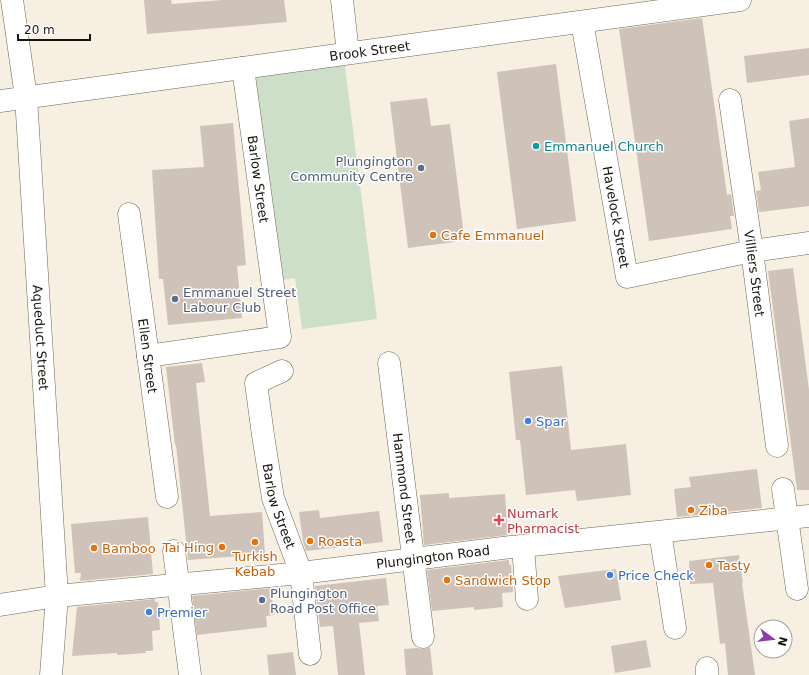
<svg xmlns="http://www.w3.org/2000/svg" width="809" height="675" font-family="'DejaVu Sans',sans-serif">
  <style>
    .green { fill: #cedfc9 }
    .building { fill: #cfc2b8 }
    .lines { fill: none; stroke-linecap: round; stroke-linejoin: round }
    .street-casing { stroke: #6d665a; stroke-width: 23 }
    .secondary-casing { stroke: #6d665a; stroke-width: 23 }
    .street { stroke: #fff; stroke-width: 22 }
    .secondary { stroke: #fff; stroke-width: 22 }
    .culture-dot { fill: #0f9aa8; stroke: #fff; stroke-width: 1.5 }
    .service-dot { fill: #5c6f8a; stroke: #fff; stroke-width: 1.5 }
    .food-dot { fill: #e8710a; stroke: #fff; stroke-width: 1.5 }
    .shop-dot { fill: #3f7fe0; stroke: #fff; stroke-width: 1.5 }
    .health-dot { fill: #e0444e; stroke: #fff; stroke-width: 1.5 }
    .labels { text-anchor: middle; dominant-baseline: central; stroke-width: 3; stroke-linejoin: round; paint-order: stroke }
    .street-label { font-size: 13px; fill: #17140f; stroke: #fff }
    .culture-label { font-size: 13px; fill: #0d838f; stroke: #fff; text-anchor: start }
    .service-label { font-size: 13px; fill: #4e5e75; stroke: #fff; text-anchor: start }
    .food-label { font-size: 13px; fill: #c56008; stroke: #fff; text-anchor: start }
    .shop-label { font-size: 13px; fill: #366cbe; stroke: #fff; text-anchor: start }
    .health-label { font-size: 13px; fill: #be3a42; stroke: #fff; text-anchor: start }
  </style>
  <rect width="100%" height="100%" fill="#f7efe1"/>
  <path class="green" d="M344,59l33,260 -75,10 -7,-51 -19,3 -27,-210z"/>
  <path class="building" d="M144,0h27l1,4 51,-4h61l3,22 -140,12z
    M702,18l25,177 4,-1 3,22h-4l2,13 -83,12 -30,-212z
    M809,48v27l-62,8 -3,-27z
    M556,64l20,157 -59,8 -20,-157z
    M427,98l4,28 19,-2 13,104 -8,14 -47,6 -18,-146z
    M809,118v88l-50,6 -3,-21 5,-1 -3,-18 37,-5 -6,-46z
    M233,123l13,142 -9,1 5,52 -74,7 -5,-46h-4l-7,-109 52,-3 -4,-41z
    M793,268l16,122v100h-12l-29,-219z
    M202,363l3,19 -9,1 14,133 52,-4 3,42 -77,6 -12,-115h-1l-9,-78z
    M562,366l9,84 55,-6 5,51 -54,6 -2,-11 -49,5 -6,-55h-4l-7,-68z
    M757,469l5,39 -85,9 -3,-28 17,-2 -2,-10z
    M449,493v5l56,-4 3,41 -84,10 -4,-50z
    M319,510l1,8 59,-7 4,31 -77,9 -3,-10 -4,-29z
    M148,517l5,57 -73,7 1,-8h-6l-4,-49z
    M739,555l4,28h-1l13,92h-27l-3,-32 -5,1 -7,-61 -23,1 -1,-23z
    M509,560v5h2l2,27 -11,1 1,14 -29,3v-3l-42,4 -5,-41z
    M616,569l5,31 -56,8 -7,-32z
    M386,578l3,27 -12,1 2,15 -20,2 6,52h-27l-5,-49 -13,1 -5,-41z
    M271,588l3,27 -8,1 1,11 -70,8 -5,-39z
    M155,599v3h3l2,28 -8,1 1,20h-8l1,2 -29,2v-2l-45,3 5,-49z
    M646,640l5,27 -36,6 -4,-27z
    M430,647l3,28h-27l-2,-26 13,-1 7,1z
    M293,652l3,23h-27l-2,-20z"/>
  <g class="lines">
    <g class="street-casing">
      <g id="street">
        <path d="M342,0l6,53"/>
        <path id="s1" d="M582,22l45,255 125,-26 57,-8"/>
        <path id="s2" d="M730,100l22,151 25,195"/>
        <path id="s3" d="M129,214l38,283"/>
        <path d="M148,356l132,-19 -37,-269"/>
        <path id="s4" d="M389,363l34,274"/>
        <path id="s5" d="M282,371l-26,12 7,52 10,63 28,75 9,81"/>
        <path d="M783,489l14,100"/>
        <path d="M660,532l15,96"/>
        <path d="M523,546l4,53"/>
        <path d="M174,551l16,124"/>
        <path d="M0,605l57,-9"/>
        <path d="M707,668v7"/>
      </g>
    </g>
    <g class="secondary-casing">
      <g id="secondary">
        <path id="s6" d="M12,0l14,97 31,499 -6,79"/>
        <path id="s7" d="M0,101l740,-101"/>
        <path id="s8" d="M57,596l244,-23 210,-26 12,-1 286,-30"/>
      </g>
    </g>
    <use href="#street" class="street"/>
    <use href="#secondary" class="secondary"/>
  </g>
  <circle class="culture-dot" cx="536" cy="146" r="4"/>
  <g class="service-dot">
    <circle cx="421" cy="168" r="4"/>
    <circle cx="175" cy="299" r="4"/>
    <circle cx="262" cy="600" r="4"/>
  </g>
  <g class="food-dot">
    <circle cx="433" cy="235" r="4"/>
    <circle cx="691" cy="510" r="4"/>
    <circle cx="310" cy="541" r="4"/>
    <circle cx="255" cy="542" r="4"/>
    <circle cx="222" cy="547" r="4"/>
    <circle cx="94" cy="548" r="4"/>
    <circle cx="709" cy="565" r="4"/>
    <circle cx="447" cy="580" r="4"/>
  </g>
  <g class="shop-dot">
    <circle cx="528" cy="421" r="4"/>
    <circle cx="610" cy="575" r="4"/>
    <circle cx="149" cy="612" r="4"/>
  </g>
  <path class="health-dot" d="M497 514h4v4h4v4h-4v4h-4v-4h-4v-4h4z"/>
  <g class="labels">
    <g class="street-label">
      <text stroke="none"><textPath href="#s7" startOffset="373">Brook Street</textPath></text>
      <text transform="translate(258 179) rotate(82)">Barlow Street</text>
      <text stroke="none"><textPath href="#s1" startOffset="198">Havelock Street</textPath></text>
      <text stroke="none"><textPath href="#s2" startOffset="175">Villiers Street</textPath></text>
      <text stroke="none"><textPath href="#s6" startOffset="339">Aqueduct Street</textPath></text>
      <text stroke="none"><textPath href="#s3" startOffset="143">Ellen Street</textPath></text>
      <text stroke="none"><textPath href="#s4" startOffset="126">Hammond Street</textPath></text>
      <text stroke="none"><textPath href="#s5" startOffset="154">Barlow Street</textPath></text>
      <text stroke="none"><textPath href="#s8" startOffset="378">Plungington Road</textPath></text>
    </g>
    <g class="culture-label">
      <text x="544" y="146">Emmanuel Church</text>
    </g>
    <g class="service-label">
      <text x="413" y="161" text-anchor="end">Plungington<tspan x="413" dy="15">Community Centre</tspan></text>
      <text x="183" y="292">Emmanuel Street<tspan x="183" dy="15">Labour Club</tspan></text>
      <text x="270" y="593">Plungington<tspan x="270" dy="15">Road Post Office</tspan></text>
    </g>
    <g class="food-label">
      <text x="441" y="235">Cafe Emmanuel</text>
      <text x="699" y="510">Ziba</text>
      <text x="318" y="541">Roasta</text>
      <text x="214" y="547" text-anchor="end">Tai Hing</text>
      <text x="102" y="548">Bamboo</text>
      <text x="255" y="556" text-anchor="middle">Turkish<tspan x="255" dy="15">Kebab</tspan></text>
      <text x="717" y="565">Tasty</text>
      <text x="455" y="580">Sandwich Stop</text>
    </g>
    <g class="shop-label">
      <text x="536" y="421">Spar</text>
      <text x="618" y="575">Price Check</text>
      <text x="157" y="612">Premier</text>
    </g>
    <g class="health-label">
      <text x="507" y="513">Numark<tspan x="507" dy="15">Pharmacist</tspan></text>
    </g>
  </g>
  <g transform="translate(773 639) rotate(105)"><circle r="19" fill="#ffffff" stroke="#a2a19f"/>
  <path d="M0-3L7 15L0 10L-7 15Z" fill="#8f3caa"/>
  <text y="-6" font-size="11" font-weight="bold" text-anchor="middle" fill="#17140f">N</text>
  </g>
  <path d="M18 34v6h72v-6" fill="none" stroke="#17140f" stroke-width="2"/>
  <text x="24" y="34" font-size="12" fill="#17140f" stroke="#ffffff" stroke-width="3" paint-order="stroke">20 m</text>
</svg>
